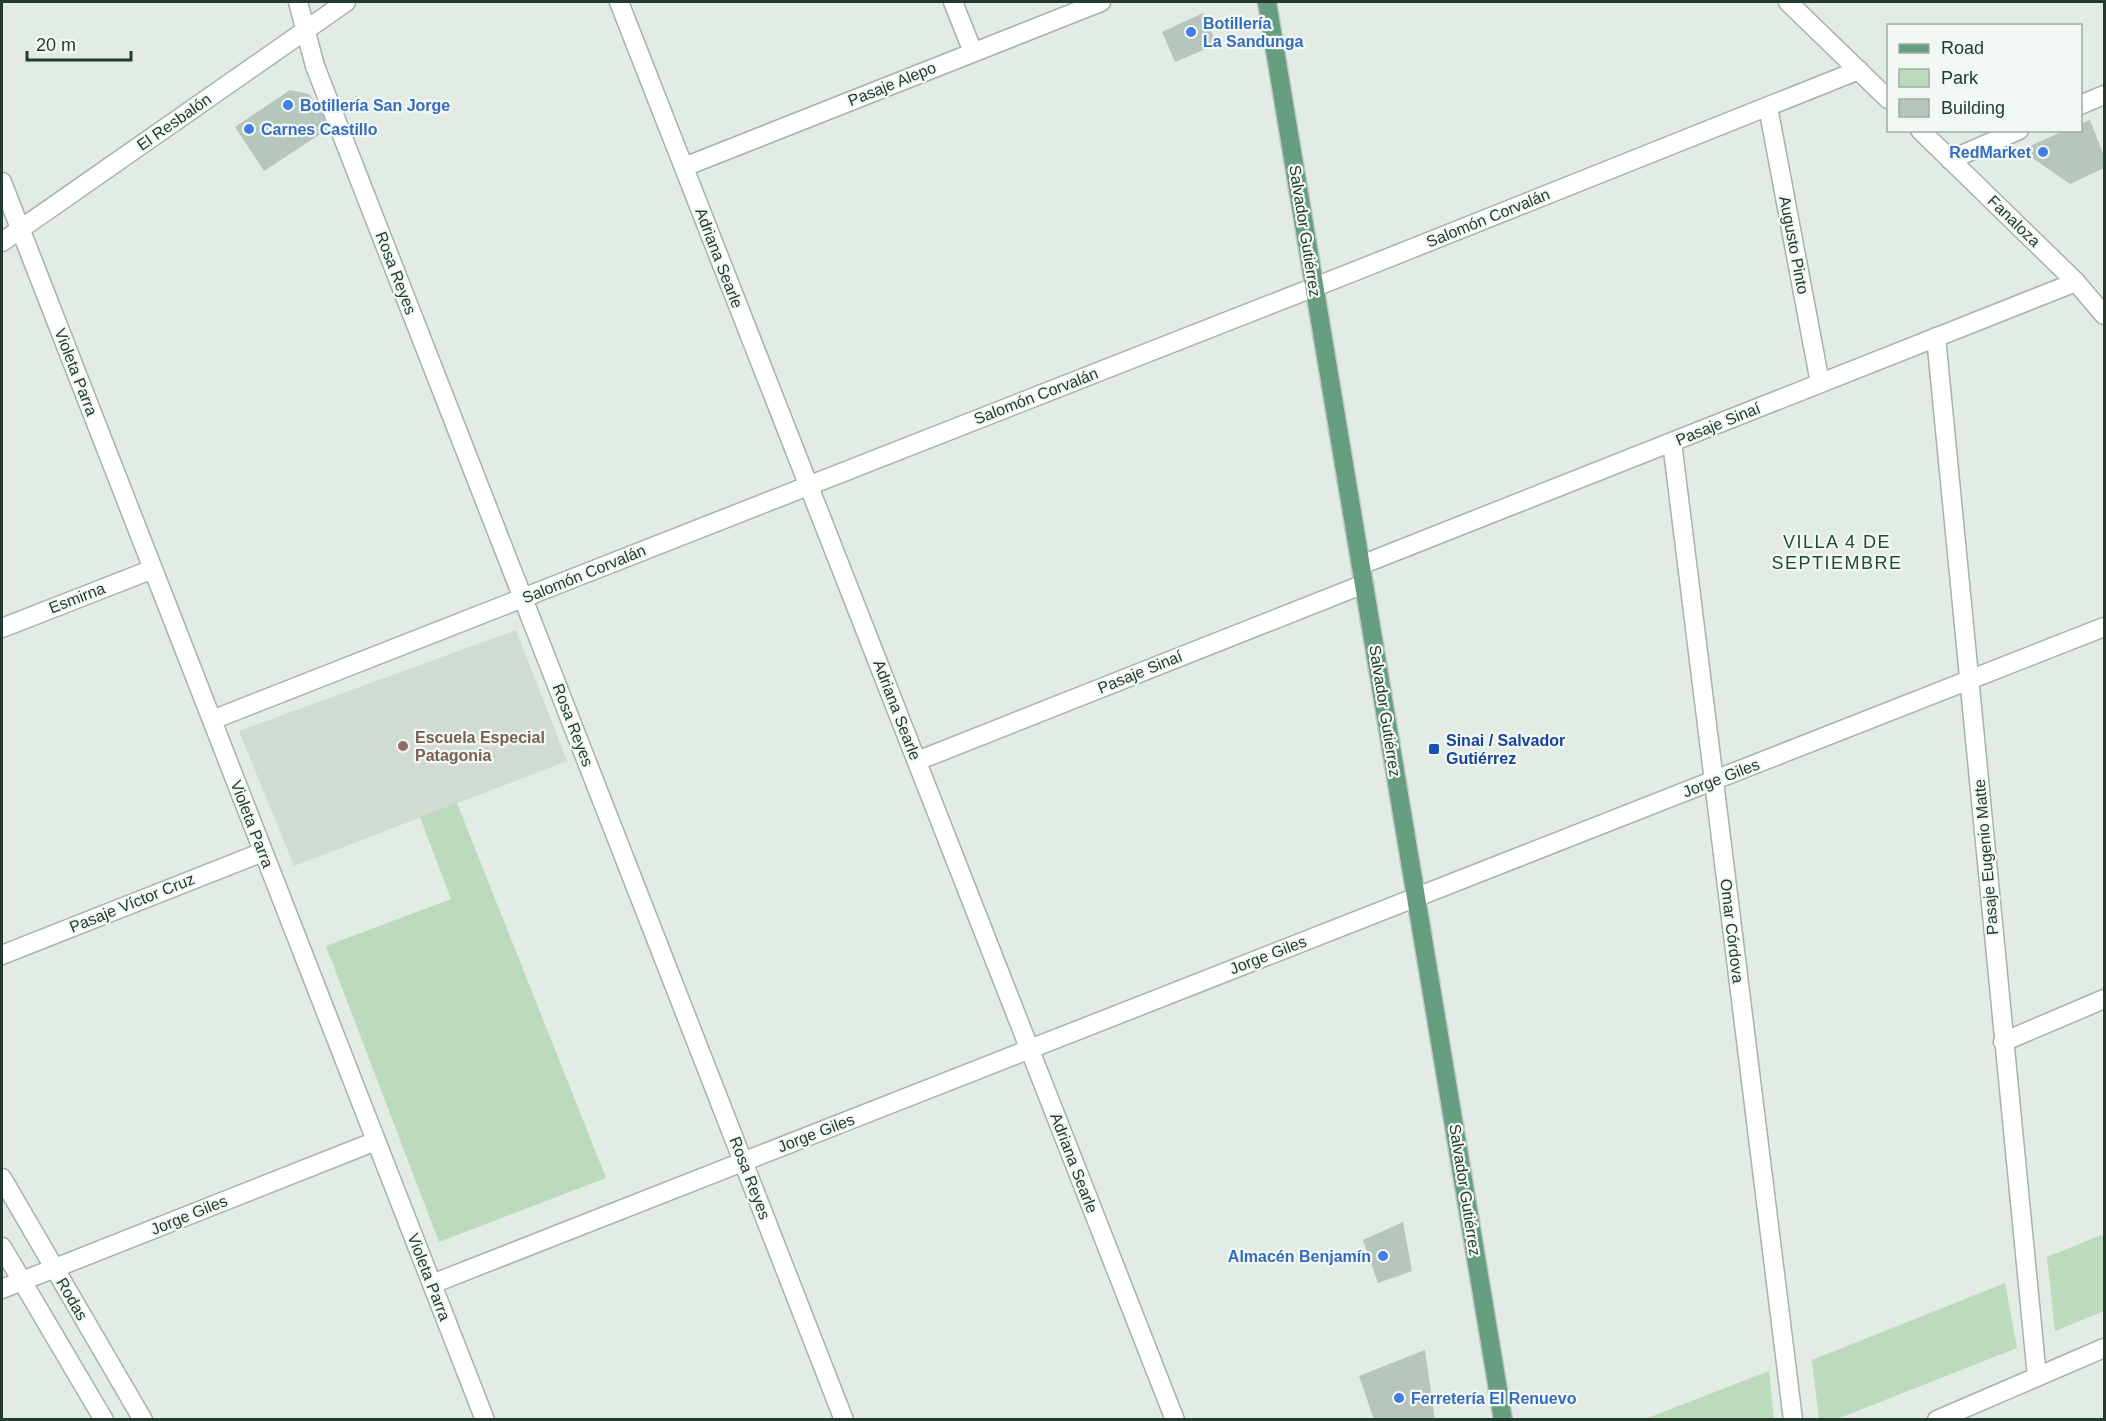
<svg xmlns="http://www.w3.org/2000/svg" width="2106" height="1421" font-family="Helvetica,sans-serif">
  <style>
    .built { fill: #d0dbd2 }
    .green { fill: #bcdbbc }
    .building { fill: #b7c6bc }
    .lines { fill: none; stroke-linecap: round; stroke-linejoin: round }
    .minor-casing { stroke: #a5b3a9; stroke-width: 21 }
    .major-casing { stroke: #c1c8c4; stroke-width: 21 }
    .minor { stroke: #fff; stroke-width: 18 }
    .major { stroke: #689e80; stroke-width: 18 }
    .shop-dot { fill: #3f7fe0; stroke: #f2f8f3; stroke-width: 2 }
    .education-dot { fill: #8d6e63; stroke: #f2f8f3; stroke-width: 2 }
    .transit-dot { fill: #1a4fb4; stroke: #f2f8f3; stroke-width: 2 }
    .labels { text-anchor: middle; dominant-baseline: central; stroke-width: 4.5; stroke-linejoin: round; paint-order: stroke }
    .shop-label { font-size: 16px; font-weight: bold; fill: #366cbe; stroke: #f2f8f3; text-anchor: start }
    .street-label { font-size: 16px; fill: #233b2d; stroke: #f2f8f3 }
    .education-label { font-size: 16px; font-weight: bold; fill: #785e54; stroke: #f2f8f3; text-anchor: start }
    .transit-label { font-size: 16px; font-weight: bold; fill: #164399; stroke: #f2f8f3; text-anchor: start }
    .neighbourhood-label { font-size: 18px; letter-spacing: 1.5px; fill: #204c34; stroke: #f2f8f3 }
  </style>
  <rect width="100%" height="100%" fill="#e2ebe4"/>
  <path class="built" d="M516,630l51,131 -273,105 -55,-135z"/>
  <path class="green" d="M457,803l149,375 -167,64 -113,-296 125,-47 -31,-82z
    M2104,1234v77l-49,20 -8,-74z
    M2005,1283l12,65 -180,71h-18l-7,-59z
    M1769,1371l5,48h-129z"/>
  <path class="building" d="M1203,13l14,31 -42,18 -13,-30z
    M290,90l19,4 22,33 -67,44 -29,-44z
    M2090,120l14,36v12l-34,16 -49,-34 45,-20h14v-6z
    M1403,1222l9,49 -34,12 -15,-43z
    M1425,1350l10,70h-61l-15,-44z"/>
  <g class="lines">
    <g class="minor-casing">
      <path id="minor" d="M298,2l17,64 529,1354
        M619,2l556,1418
        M953,2l20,50
        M1788,2l100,97
        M2080,105l24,-10
        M1768,107l52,276
        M1920,130l156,152 28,33
        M1950,160l69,-30
        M684,167l417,-165
        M2,182l483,1238
        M2,242l344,-240
        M1936,337l101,1040
        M1672,442l121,978
        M1361,565l715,-283
        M2,628l151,-59
        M212,720l1146,-450 501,-200
        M917,761l447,-177
        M2,955l261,-103
        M2003,1042l101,-43
        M2,1178l141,242
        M2,1247l102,173
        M432,1284l1672,-657
        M2,1289l374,-148
        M1937,1420l167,-72"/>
    </g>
    <g class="major-casing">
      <path id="major" d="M1267,2l236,1418"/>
    </g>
    <use href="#minor" class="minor"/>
    <use href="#major" class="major"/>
  </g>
  <g class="shop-dot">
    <circle cx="1191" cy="32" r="6"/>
    <circle cx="288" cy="105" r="6"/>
    <circle cx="249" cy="129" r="6"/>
    <circle cx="2043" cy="152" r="6"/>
    <circle cx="1383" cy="1256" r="6"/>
    <circle cx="1399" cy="1398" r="6"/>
  </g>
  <circle class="education-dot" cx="403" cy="746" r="6"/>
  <rect class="transit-dot" x="1428" y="743" width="12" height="12" rx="3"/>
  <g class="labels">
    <g class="shop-label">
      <text x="1203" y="23">Botillería<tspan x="1203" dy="18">La Sandunga</tspan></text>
      <text x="300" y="105">Botillería San Jorge</text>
      <text x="261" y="129">Carnes Castillo</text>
      <text x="2031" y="152" text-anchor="end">RedMarket</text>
      <text x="1371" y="1256" text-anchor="end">Almacén Benjamín</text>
      <text x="1411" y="1398">Ferretería El Renuevo</text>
    </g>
    <g class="street-label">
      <text transform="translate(892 84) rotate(-22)">Pasaje Alepo</text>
      <text transform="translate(174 122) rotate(-35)">El Resbalón</text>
      <text transform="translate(1488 218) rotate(-22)">Salomón Corvalán</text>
      <text transform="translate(2014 221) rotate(44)">Fanaloza</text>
      <text transform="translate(1305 231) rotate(81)">Salvador Gutiérrez</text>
      <text transform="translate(1794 245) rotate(79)">Augusto Pinto</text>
      <text transform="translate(719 258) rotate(69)">Adriana Searle</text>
      <text transform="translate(396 273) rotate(69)">Rosa Reyes</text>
      <text transform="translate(76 372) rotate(69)">Violeta Parra</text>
      <text transform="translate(1036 396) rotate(-21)">Salomón Corvalán</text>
      <text transform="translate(1718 424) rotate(-22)">Pasaje Sinaí</text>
      <text transform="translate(584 574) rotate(-22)">Salomón Corvalán</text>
      <text transform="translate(77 598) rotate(-21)">Esmirna</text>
      <text transform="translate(1140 672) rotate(-22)">Pasaje Sinaí</text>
      <text transform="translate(897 710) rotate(69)">Adriana Searle</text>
      <text transform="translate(1385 711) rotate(81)">Salvador Gutiérrez</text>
      <text transform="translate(573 725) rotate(69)">Rosa Reyes</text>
      <text transform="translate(1721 778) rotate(-21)">Jorge Giles</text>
      <text transform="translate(252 824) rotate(69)">Violeta Parra</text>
      <text transform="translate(1986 857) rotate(-95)">Pasaje Eugenio Matte</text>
      <text transform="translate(132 903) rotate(-22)">Pasaje Víctor Cruz</text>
      <text transform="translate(1732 931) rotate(83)">Omar Córdova</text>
      <text transform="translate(1268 955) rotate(-21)">Jorge Giles</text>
      <text transform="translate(816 1133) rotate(-21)">Jorge Giles</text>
      <text transform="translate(1074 1163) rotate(69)">Adriana Searle</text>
      <text transform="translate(750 1178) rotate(69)">Rosa Reyes</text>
      <text transform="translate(1465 1190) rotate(81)">Salvador Gutiérrez</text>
      <text transform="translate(189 1215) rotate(-22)">Jorge Giles</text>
      <text transform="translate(429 1277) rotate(69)">Violeta Parra</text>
      <text transform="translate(72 1299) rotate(60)">Rodas</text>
    </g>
    <g class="education-label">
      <text x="415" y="737">Escuela Especial<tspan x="415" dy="18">Patagonia</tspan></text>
    </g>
    <g class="transit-label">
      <text x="1446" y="740">Sinai / Salvador<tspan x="1446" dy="18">Gutiérrez</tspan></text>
    </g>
    <g class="neighbourhood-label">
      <text x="1837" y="542">VILLA 4 DE<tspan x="1837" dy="21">SEPTIEMBRE</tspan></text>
    </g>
  </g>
  <rect width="2106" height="1421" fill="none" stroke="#233b2d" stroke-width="6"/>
  <rect x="1887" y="24" width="195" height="108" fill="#f2f8f3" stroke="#9faca4" stroke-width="1.5"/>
  <rect x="1899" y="44" width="30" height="9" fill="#689e80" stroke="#9faca4" stroke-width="1.5"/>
  <text x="1941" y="54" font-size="18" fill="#233b2d">Road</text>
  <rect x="1899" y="69" width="30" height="18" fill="#bcdbbc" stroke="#9faca4" stroke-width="1.5"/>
  <text x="1941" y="84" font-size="18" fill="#233b2d">Park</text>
  <rect x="1899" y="99" width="30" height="18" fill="#b7c6bc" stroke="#9faca4" stroke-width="1.5"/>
  <text x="1941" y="114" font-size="18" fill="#233b2d">Building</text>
  <path d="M27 51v9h104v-9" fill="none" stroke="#233b2d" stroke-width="3"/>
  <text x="36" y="51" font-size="18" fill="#233b2d" stroke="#f2f8f3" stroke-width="4.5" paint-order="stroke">20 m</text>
</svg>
